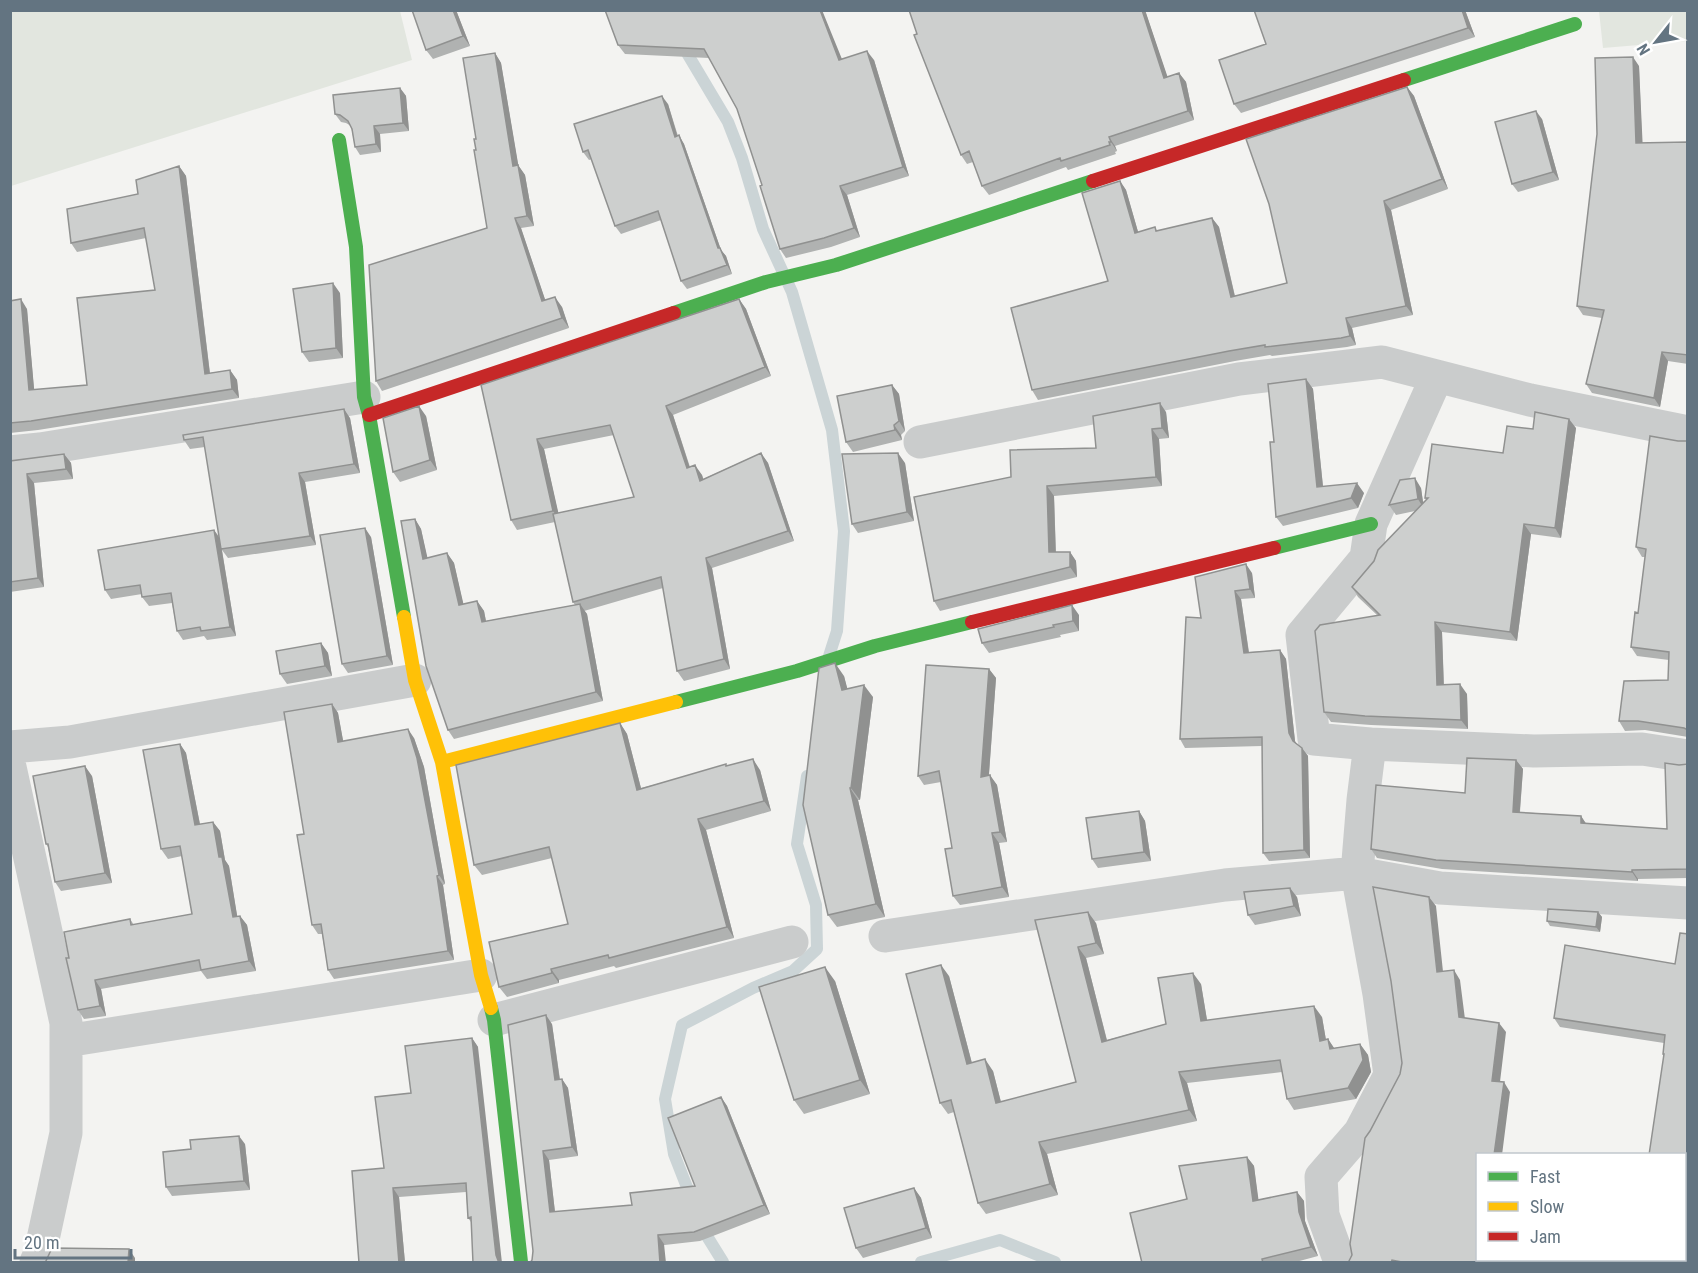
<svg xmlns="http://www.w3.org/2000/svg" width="1698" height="1273" font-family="'Roboto Condensed',sans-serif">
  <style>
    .green { fill: #e2e6df }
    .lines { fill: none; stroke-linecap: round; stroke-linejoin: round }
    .stream { stroke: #cbd4d6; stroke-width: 12 }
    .street { stroke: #cacccc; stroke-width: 33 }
    .fast { stroke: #4caf50; stroke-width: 14 }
    .slow { stroke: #ffc107; stroke-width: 14 }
    .jam { stroke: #c62828; stroke-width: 14 }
    .wall { fill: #b0b2b1; fill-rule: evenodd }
    .shaded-wall { fill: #909190 }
    .building { fill: #cdcfce; stroke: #909190; stroke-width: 1.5 }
  </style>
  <rect width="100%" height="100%" fill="#f3f3f1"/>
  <path class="green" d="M11,10l389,1 12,49 -401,126z
    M1599,11h88v30l-84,7z"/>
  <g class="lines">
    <path class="stream" d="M681,43l47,79 14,36 21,71 29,63 40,138 12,101 -7,100 -8,25
      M692,1200l-18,-46 -9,-55 17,-74 71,-37 40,-17 24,-22 -1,-44 -19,-61 10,-68
      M701,1225l4,8 18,29
      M921,1262l79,-22 55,22"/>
    <path class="street" d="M920,442l319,-63 143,-17 148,38 158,32
      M10,452l30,-3 324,-52
      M1370,744l-56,-5 -12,-104 64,-77 5,-34 66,-148
      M10,747l60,-5 345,-62
      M10,767l56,256v110l-26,120 -4,9
      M885,936l340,-51 132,-12 83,15 248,15
      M494,1020l298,-78
      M66,1041l415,-66
      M1340,1262l-17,-47 -2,-38 39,-45 30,-57 -11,-81 -22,-121 6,-73 7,-56 164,7 108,-2 46,7"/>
    <path class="fast" d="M1404,80l171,-56
      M339,140l17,107 8,150 5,18 35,202
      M674,313l92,-31 70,-17 257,-84
      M1274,548l97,-24
      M676,702l121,-31 78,-25 97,-24
      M491,1008l3,12 27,242"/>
    <path class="slow" d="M404,617l11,63 27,82 39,213 10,33
      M442,762l234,-60"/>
    <path class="jam" d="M1093,181l311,-101
      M369,415l305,-102
      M972,622l302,-74"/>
  </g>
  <path class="wall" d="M456,10l14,36 -37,13 -7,-9z
    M605,10l237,49 32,1 35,116 -62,19 13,42 -29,10 -45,11 -6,-9 -18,-64 -25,-76 -28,-51 -84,-4 -7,-9z
    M909,10h236l22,67 12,-4 7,9 8,38 -79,26 2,5 -2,1 1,2 -48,16 -2,-3 -77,28 -7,-9 -9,-24 -6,2 -6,-9z
    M1254,10h211l10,27 -234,76 -7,-9 32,-60z
    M495,53l6,10 17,102 7,10 9,51 -13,2 24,72 17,7 7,21 -187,63 -6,-10 111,-153 -11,-78v-11z
    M1639,66l3,77 46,-1v222l-20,-3 -8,46 -68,-14 -6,-9 16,-66 -19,-3 -6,-9z
    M1407,87l7,9 34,93 -57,21 22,105 -61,13 4,17 -9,2 -75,9 -2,-1 -35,6 -197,39 -6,-10 76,-109 12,-100 6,9 12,42 17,-5 2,4 55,-13 7,9 16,69 52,-13z
    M400,88l6,8 3,35 -29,3 1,18 -21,3 -5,-8 -4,-21 -5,-3 -5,-1 -6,-8z
    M668,104l10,32 6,8 37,106 5,6 6,18 -45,15 -6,-8 -20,-61 -40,14 -6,-8 -23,-67 -3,1 -6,-8z
    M1542,119l17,61 -41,12 -6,-8z
    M179,166l7,10 24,197 20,-3 7,10 2,18 -201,32 -28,3v-132l17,8 7,81 53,-5 68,-95 -9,-52 -69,14 -6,-9 67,-49z
    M340,293l3,65 -34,4 -7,-10z
    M739,299l7,10 25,67 -98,39 17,52 12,8 1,4 58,-26 7,10 26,78 -82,27 18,101 -46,12 -7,-10 -14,-83 -79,23 3,3 16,87 -149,38 -6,-9 -33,-211 6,10 6,29 20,-5 7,10 9,41 14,-3 7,10 2,10 89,-16 -2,-3 -18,-80 -38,8 -6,-10 -30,-135zM614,435l20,62 -76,16 -14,-64z
    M1306,379l7,10 10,97 41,7 -6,15 -75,18 -7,-9 -2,-75z
    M892,385l7,9 6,37 -4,4 1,5 -49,12 -7,-10z
    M1166,412l3,26 -10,1 3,47 -108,10 2,56h14l6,9 1,16 -137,34 -6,-10 77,-124 85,-29z
    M426,416l11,54 -37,12 -7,-10z
    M350,418l10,55 -55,9 11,63 -88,13 -6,-8 14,86 -29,4 -3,-4 -21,4 -6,-9 -5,-28 -23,3 -7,-9v-3l-31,5 -6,-9 109,-60 6,8 -15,-91 -15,2 -6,-9 -1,-5z
    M1576,428l-15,110 -30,-4 -14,107 -75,-9 2,53 23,9 1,35 -97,-4 -40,-3 -7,-10 53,-97 -19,-18 -6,-10 63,-76 -19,4 -7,-10 32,-17 2,14 3,-2 -1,-2 78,-45 30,-24z
    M1678,441h10v296l-43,-7 -20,1 -6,-10 49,-41 1,-20 -32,-4 -6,-9 7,-34 7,-56h-3l-6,-10z
    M64,454l7,9 2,16 -39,4 10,104 -34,5v-131z
    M905,463l9,58 -56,12 -6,-9z
    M371,537l22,128 -45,8 -6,-9z
    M1252,573l3,25 -14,1 8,53 31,-2 6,9 9,82 1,3 6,4 6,8 2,102 -41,3 -6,-8 -1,-107 -77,2 -5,-9 21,-121z
    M1079,615v16l-19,4 1,2 -72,16 -7,-10z
    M321,643l7,10 4,23 -45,8 -7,-10z
    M989,669l7,9 -7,97 8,10 10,57 -8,1 10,54 -49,8 -7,-9 -1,-48 -11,-66 -17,3 -6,-9z
    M844,676l3,13 26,8 -13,103h-2l27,117 -48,10 -9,-12z
    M332,704l6,9 5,28 71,-3 10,29 21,117 -2,1 11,75 -120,19 -6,-9 -6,-36h-4l-6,-9 -8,-91z
    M620,723l7,11 14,54 86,-22 33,4 11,41 -65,19 28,108 -118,30 -2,-2 -55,14v3l-52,14 -8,-10 69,-63 -16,-66 -70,17 -8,-10z
    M180,744l6,9 14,71 13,-2 7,9 5,29 4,6 8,50h3l7,9 9,46 -49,8 -6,-8 -100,18 5,27 -22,3 -6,-9 -9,-52 61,-39 4,6 58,-11 -10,-58 -14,3 -7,-10z
    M1516,760l7,9 -3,43 61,4 5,8 81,5 12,-64 9,-1v114l-50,1v2l-196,-12 -65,-11 -6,-9 94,-56z
    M92,776l20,107 -51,8 -6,-9 -7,-35 -2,-3z
    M1139,811l6,10 6,40 -53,7 -6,-9z
    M1297,897l4,19 -46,9 -7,-10z
    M1598,912l4,5 -2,15 -50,-6 -3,-5z
    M1035,920l61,3 8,31 -18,4 21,82 59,-16 35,-40 6,36 115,-3 4,23 2,-1 6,9 26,-4 8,11 3,17 -15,27 -62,11 -7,-11 -5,-27 -95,11 10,38 -150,33 11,41 -72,19 -8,-11 -24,-91 -6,2 -8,-11 9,-127 23,87 21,8 8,31 75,-20z
    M1688,934v244l-4,-1v-22l-20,-99 -1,-2 1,-11 -104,-16 -6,-9 121,-54z
    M835,981l35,113 -66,20 -10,-14z
    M552,1024l8,55h2l6,9 10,68 -29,4 6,52 77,-7 63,-19 26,-89 6,9 43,108 -70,27 -168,19z
    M472,1038l6,9 -7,175 -3,-4 -2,-26 -67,5 6,65 -46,1 25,-95 27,-75z
    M245,1144l5,46 -78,6 -6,-9z
    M1247,1157l7,9 4,34 39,-8 7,9 1,20 13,35 -26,7h-150l45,-64z
    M914,1188l7,10 11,40 -69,20 -7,-10z"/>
  <path class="shaded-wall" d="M453,10h3l14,36 -7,-10z
    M820,10h2l24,59 -7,-9z
    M1142,10h3l26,77 -7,-9z
    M1462,10h3l10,27 -7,-9z
    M867,51l7,9 35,116 -6,-9z
    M495,53l6,10 19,112 -7,-9z
    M1633,57l6,9 4,86 -7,-9z
    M1179,73l7,9 8,38 -6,-9z
    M1407,87l7,9 34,93 -6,-10z
    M400,88l6,8 3,35 -6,-8z
    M662,96l6,8 12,41 -5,-8z
    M1536,111l6,8 17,61 -6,-8z
    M374,126l6,8 1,18 -5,-8z
    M679,135l5,9 37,106 5,6 6,18 -5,-9 -9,-17z
    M1109,137l6,9 2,5 -6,-9z
    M518,165l7,10 9,51 -7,-10z
    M179,166l7,10 25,207 -6,-9z
    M1120,181l6,9 15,52 -6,-9z
    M840,186l7,9 13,42 -6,-9z
    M1384,201l7,9 22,105 -7,-9z
    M515,218l6,10 28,83 -7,-10z
    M1212,218l7,9 18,79 -6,-9z
    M333,283l7,10 3,65 -7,-10z
    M555,297l7,10 7,21 -7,-10z
    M21,299l6,10 8,90 -6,-9z
    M739,299l7,10 25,67 -6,-9z
    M1346,318l6,10 4,17 -6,-9z
    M1662,352l6,9 -8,46 -6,-9z
    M230,370l7,10 2,18 -7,-9z
    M1306,379l7,10 11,108 -7,-10z
    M892,385l7,9 6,37 -6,-10z
    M1160,403l6,9 3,26 -7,-10z
    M419,406l7,10 11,54 -7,-10z
    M666,406l7,9 20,63 -6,-10z
    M344,409l6,9 10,55 -6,-9z
    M1569,419l7,9 -15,110 -6,-10z
    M894,425l7,10 1,5 -7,-10z
    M1152,429l7,10 3,47 -6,-9z
    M537,439l7,10 16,71 -7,-9z
    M761,453l7,10 26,78 -6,-10z
    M898,453l7,10 9,58 -7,-9z
    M64,454l7,9 2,16 -7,-10z
    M695,465l7,10 5,16 -7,-10z
    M299,473l6,9 11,63 -6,-9z
    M27,474l7,9 10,104 -6,-9z
    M1415,478l6,10 3,21 -6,-10z
    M1357,483l7,10 -6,15 -7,-10z
    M1047,486l7,10 2,66 -7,-10z
    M415,519l6,10 9,40 -7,-10z
    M1524,524l7,10 -14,107 -7,-9z
    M365,528l6,9 22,128 -6,-9z
    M214,530l6,9 16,97 -6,-9z
    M1070,552l6,9 1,16 -7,-10z
    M447,553l7,10 12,52 -7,-10z
    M706,558l6,10 18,101 -6,-10z
    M1246,564l6,9 3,25 -5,-9z
    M1235,591l6,8 9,62 -6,-8z
    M477,601l7,10 4,21 -6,-10z
    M580,604l7,10 16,87 -7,-9z
    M1072,605l7,10v16l-6,-10z
    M1435,622l7,10 2,62 -7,-9z
    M321,643l7,10 4,23 -7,-10z
    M1280,650l6,9 9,82 4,9 -6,-9 -4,-8z
    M835,663l9,13 7,26 -9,-12z
    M989,669l7,9 -8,108 -7,-9z
    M1460,684l7,10 1,35 -7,-9z
    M864,685l9,12 -13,103 -9,-12z
    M332,704l6,9 7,38 -7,-9z
    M620,723l7,11 17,66 -7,-10z
    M408,729l6,9 10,29 21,117 -6,-9z
    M180,744l6,9 16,82 -7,-10z
    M1302,748l6,8 2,102 -6,-8z
    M753,759l7,11 11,41 -7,-10z
    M1516,760l7,9 -4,52 -6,-9z
    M85,766l7,10 20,107 -7,-10z
    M990,775l7,10 10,57 -7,-10z
    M850,788l8,12 27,117 -9,-13z
    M1139,811l6,10 6,40 -7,-9z
    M1581,816l6,9 -6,-2z
    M698,819l8,11 28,108 -7,-11z
    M213,822l7,9 5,29 4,6 10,61 -6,-10 -14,-60z
    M992,833l7,10 10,54 -7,-10z
    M1632,870l6,9v2l-6,-9z
    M437,876l6,9 11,75 -6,-9z
    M1290,888l7,9 4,19 -7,-10z
    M1429,897l7,9 8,75 -7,-9z
    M1088,912l8,11 8,31 -8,-11z
    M1598,912l4,5 -2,15 -4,-5z
    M240,916l7,9 9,46 -7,-10z
    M1078,947l8,11 24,95 -8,-11z
    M941,965l8,11 26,99 -8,-11z
    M825,967l10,14 35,113 -10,-14z
    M551,969l8,11v3l-7,-10z
    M1454,970l6,10 6,47 -7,-10z
    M1193,973l8,11 8,48 -8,-11z
    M95,980l6,9 5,27 -6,-10z
    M1314,1006l8,11 6,35 -8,-11z
    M546,1015l6,9 9,65 -6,-9z
    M1499,1023l7,9 -7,58 -7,-9z
    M472,1038l6,9 24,216h-3l-3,-8z
    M1328,1039l8,12 -6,-2z
    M1360,1044l8,11 3,17 -15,27 -8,-11z
    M985,1059l8,12 11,43 -8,-11z
    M1179,1072l8,11 10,38 -8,-11z
    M562,1079l6,9 10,68 -6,-9z
    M1504,1082l6,10 -8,63h-8z
    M721,1097l6,9 43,108 -6,-9z
    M239,1136l6,8 5,46 -6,-9z
    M1039,1142l8,12 11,41 -8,-11z
    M543,1151l6,9 7,61 -6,-9z
    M1247,1157l7,9 6,45 -7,-10z
    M393,1188l6,9 6,66h-6z
    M914,1188l7,10 11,40 -6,-10z
    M1297,1192l7,9 1,20 13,35 -7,-9 -12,-35z
    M658,1235l6,9 2,19h-6z
    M129,1249l6,9v5h-7z
    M1518,1260h9l-1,3h-8z
    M1620,1260h4v3h-4z"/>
  <path class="building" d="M412,10h41l10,26 -37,14z
    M605,10h215l19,50 28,-9 36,116 -63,19 14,42 -30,10 -44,11 -20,-63 2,-1 -25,-76 -33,-60 -86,-4z
    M909,10h233l22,68 15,-5 9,38 -79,26 2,5h-2l1,3 -49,16 -1,-3 -78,28 -13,-35 -8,4 -47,-120 3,-1z
    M1254,10h208l6,18 -234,76 -15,-44 47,-16z
    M495,53l18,113 5,-1 9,51 -12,2 27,83 13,-4 7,21 -186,63 -7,-116 118,-37 -13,-78h2l-2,-11h2l-13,-81z
    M1633,57l3,86 52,-1v213l-26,-3 -8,46 -68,-14 18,-74 -27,-4 20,-172 -2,-76z
    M1407,87l35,92 -58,22 22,105 -60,12 4,18 -9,2 -76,9v-2l-36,6 -197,39 -21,-82 97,-27 -26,-88 38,-12 15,52 20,-6 1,4 56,-13 19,79 56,-14 -18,-79 -23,-65z
    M400,88l3,35 -29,3 2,18 -21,3 -3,-18 -4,-8 -8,-6 -5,-1 -2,-19z
    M662,96l13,41 4,-2 39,113h2l7,17 -46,16 -23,-70 -43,15 -27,-76 -5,2 -9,-28z
    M1536,111l17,61 -41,12 -17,-62z
    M179,166l26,208 25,-4 2,19 -201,32 -21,2v-122l11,-2 8,91 58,-5 -10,-87 78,-8 -11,-62 -73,15 -4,-34 71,-15 -2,-14z
    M333,283l3,65 -34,4 -9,-63z
    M739,299l26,68 -99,39 21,62 8,-3 5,16 61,-28 27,78 -82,27 18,101 -47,12 -16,-94 -88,25 -20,-88 81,-17 -24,-72 -73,14 16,72 -42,9 -30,-135z
    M1306,379l11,108 40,-4 -6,15 -75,19 -6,-75h4l-6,-58z
    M892,385l7,36 -5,4 1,5 -49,12 -9,-46z
    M1160,403l2,25 -10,1 4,48 -109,9 2,66h21v15l-136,34 -20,-104 97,-20 -1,-27 86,-2 -3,-32z
    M419,406l11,54 -37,12 -10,-54z
    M344,409l10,55 -55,9 11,63 -89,13 -18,-112 -19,3 -1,-5z
    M1535,412l34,7 -14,109 -31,-4 -14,108 -75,-10 2,63 23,-1 1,36 -96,-4 -41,-4 -9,-81 5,-6 60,-10 -28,-28 22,-26 4,-11 50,-52h-3l7,-54 71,9 4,-27 26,3z
    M1650,436l28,5h10v289l-4,-2 -46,-7h-19l5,-40 44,-1 1,-28 -38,-5 4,-35 3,1 8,-64 -10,-2z
    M898,453l9,59 -55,12 -10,-70z
    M64,454l2,15 -39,5 11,104 -28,4v-121z
    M1415,478l3,21 -29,6 11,-25z
    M415,519l8,40 24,-6 12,52 18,-4 5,21 98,-18 16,88 -148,38 -22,-64 -25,-145z
    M365,528l22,128 -45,8 -22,-129z
    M214,530l16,97 -29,4 -1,-4 -23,4 -6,-38 -29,4 -2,-12 -35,5 -7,-40z
    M1246,564l4,25 -15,2 9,62 36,-3 9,83 4,8 9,7 2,102 -41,3 -1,-116 -82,2 6,-122 15,1 -6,-41z
    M1072,605l1,16 -20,4 1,2 -72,16 -4,-14z
    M321,643l4,23 -45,8 -4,-23z
    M835,663l7,27 22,-5 -13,103h-1l26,116 -48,11 -25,-110 16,-137z
    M926,665l63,4 -8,108 9,-2 10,57 -8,1 10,54 -49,9 -8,-47 7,-1 -13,-77 -21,5z
    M332,704l6,38 70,-13 9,29 22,117 -2,1 11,75 -120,19 -7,-46 -9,1 -15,-90 7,-1 -20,-122z
    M620,723l17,67 89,-26v2l27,-7 11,42 -66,18 29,108 -118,31 -1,-3 -57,14 1,4 -53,14 -10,-45 79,-18 -19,-77 -75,18 -18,-100z
    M180,744l15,81 18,-3 6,35h3l11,60 7,-1 9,45 -48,9 -2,-10 -104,20 5,26 -22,4 -12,-52h3l-5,-26 66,-13 1,6 61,-11 -12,-68 -19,3 -18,-99z
    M1467,758l49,2 -3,52 68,4v7l86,6 -2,-66 14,2 9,-1v105l-56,1v2l-196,-12 -65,-11 5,-64 89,8z
    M85,766l20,107 -50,9 -7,-38h-2l-13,-68z
    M1139,811l5,41 -52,7 -6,-41z
    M1373,887l56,10 8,75 17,-2 5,47 40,6 -7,58 12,1 -10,73h-16v105h40v3h-111l-15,-3 -1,3h-43l4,-8 -2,-11 15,-106 5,-7 30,-57 2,-11 -11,-82z
    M1290,888l4,18 -46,9 -4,-23z
    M1548,909l50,3 -2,15 -49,-6z
    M1088,912l8,31 -18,4 24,95 64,-18 -8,-46 35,-5 8,48 113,-15 6,35 8,-2 2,10 30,-5 3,16 -15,28 -61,11 -7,-39 -101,12 10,38 -150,32 11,42 -72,19 -27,-103 -11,3 -34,-129 35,-9 26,99 18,-5 11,44 80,-21 -41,-162z
    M1680,933l8,1v236l-4,-1v-14h-35l15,-101h-1l2,-19 -111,-17 11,-73 110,19z
    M825,967l35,113 -66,20 -35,-113z
    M546,1015l9,65 7,-1 10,68 -29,4 7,61 82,-7 -2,-12 65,-7 -27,-68 53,-21 43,108 -70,27 -36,3 2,28h-130l2,-3 1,-9 -25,-226z
    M472,1038l24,217 3,8h-26l-2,-46 -3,1 -2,-35 -73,5 6,75h-40l-7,-92 32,-3 -9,-71 36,-4 -6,-47z
    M239,1136l5,45 -78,6 -3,-35 28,-3 -1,-9z
    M1247,1157l6,44 44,-9 2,20 12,35 -49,12 1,4h-121l-12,-50 57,-14 -8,-33z
    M914,1188l12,40 -70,20 -12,-40z
    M52,1248l77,1 -1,14h-83z
    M1588,1260h32v3h-33z"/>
  <rect width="1698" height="1273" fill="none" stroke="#637481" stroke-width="24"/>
  <rect x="1476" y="1153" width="210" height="108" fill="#ffffff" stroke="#c1c7cd" stroke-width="1.5"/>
  <rect x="1488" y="1172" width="30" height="9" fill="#4caf50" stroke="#c1c7cd" stroke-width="1.5"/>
  <text x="1530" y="1183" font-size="18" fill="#637481">Fast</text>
  <rect x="1488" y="1202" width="30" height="9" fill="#ffc107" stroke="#c1c7cd" stroke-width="1.5"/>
  <text x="1530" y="1213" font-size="18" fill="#637481">Slow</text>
  <rect x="1488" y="1232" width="30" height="9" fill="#c62828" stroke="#c1c7cd" stroke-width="1.5"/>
  <text x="1530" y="1243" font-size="18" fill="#637481">Jam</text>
  <g transform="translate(1656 42) rotate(239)" stroke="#ffffff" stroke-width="4.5" paint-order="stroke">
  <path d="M0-4.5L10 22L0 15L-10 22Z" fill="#637481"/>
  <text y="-9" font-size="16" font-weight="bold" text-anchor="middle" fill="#637481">N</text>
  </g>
  <path d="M15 1249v9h116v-9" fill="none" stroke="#637481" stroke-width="3"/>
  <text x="24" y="1249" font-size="18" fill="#637481" stroke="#ffffff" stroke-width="4.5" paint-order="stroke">20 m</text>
</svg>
